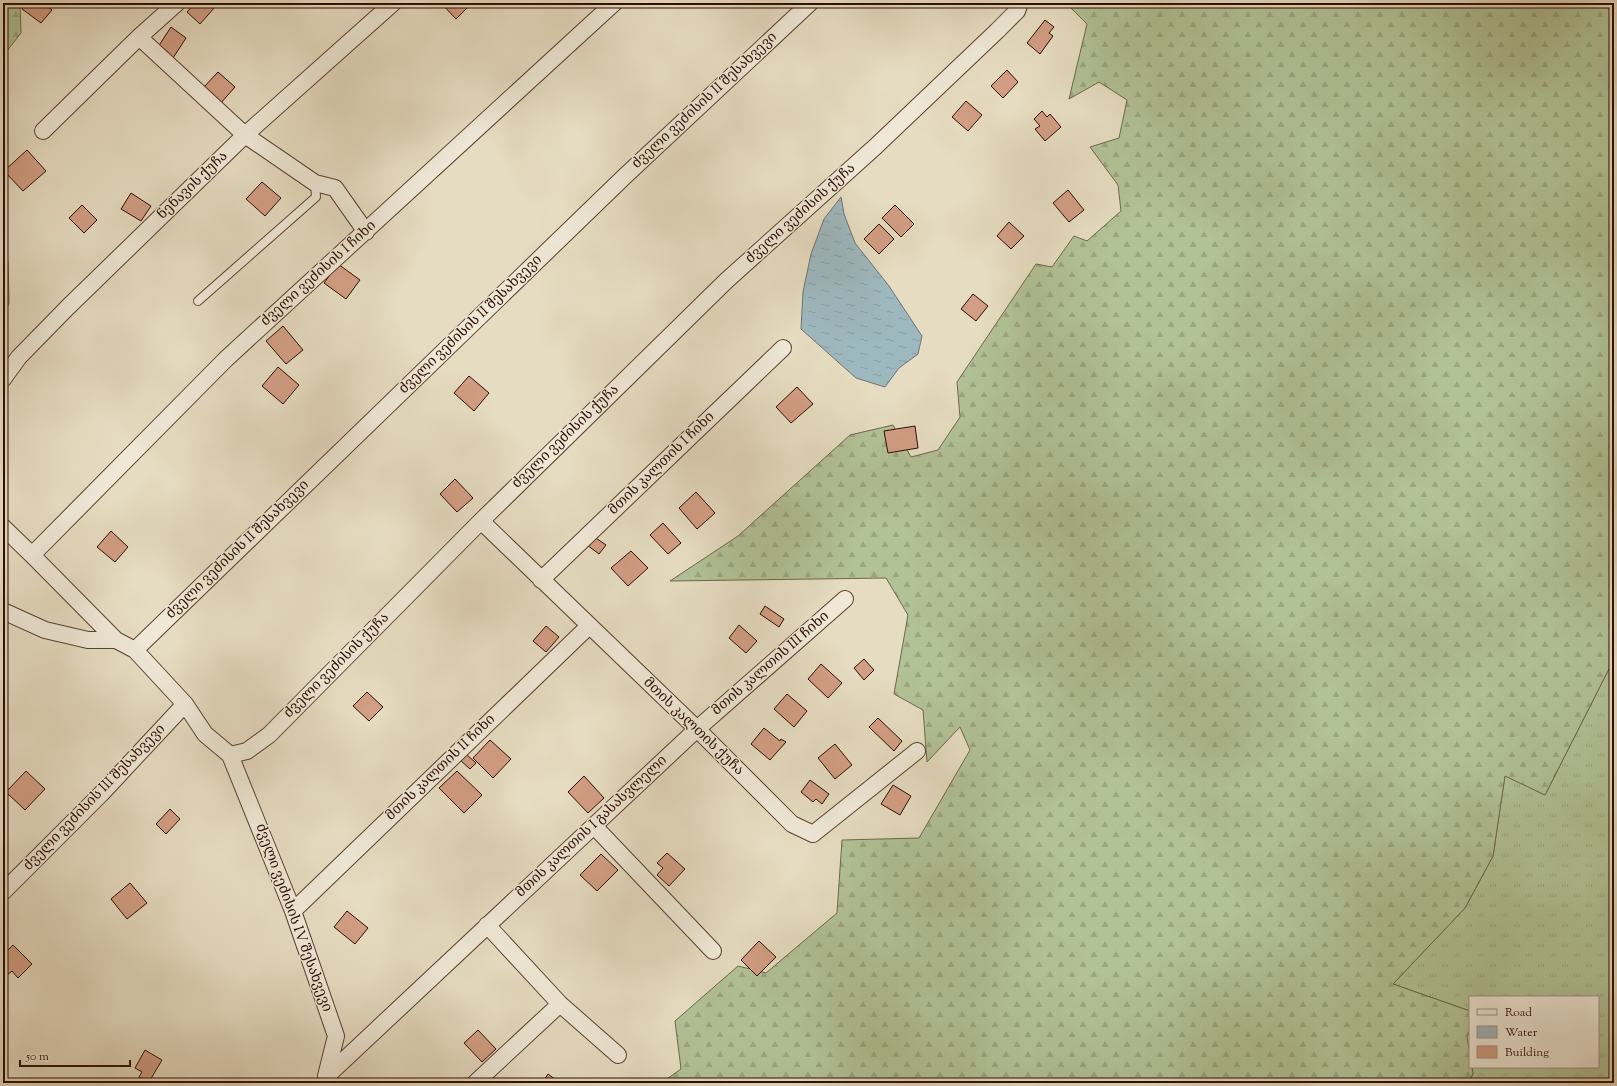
<svg xmlns="http://www.w3.org/2000/svg" width="1617" height="1086" font-family="'Sorts Mill Goudy','Noto Serif Georgian',serif">
  <style>
    .grass { fill: url(#grass-tufts); stroke: #6f674c }
    .forest { fill: url(#forest-firs); stroke: #6f674c }
    .water { fill: url(#water-ripples); stroke: #707373 }
    .building { fill: #d29e84; stroke: #2d0c01 }
    .lines { fill: none; stroke-linecap: round; stroke-linejoin: round }
    .lane-casing { stroke: #5b4031; stroke-width: 10 }
    .street-casing { stroke: #5b4031; stroke-width: 18 }
    .lane { stroke: #efe8d7; stroke-width: 8 }
    .street { stroke: #efe8d7; stroke-width: 16 }
    .labels { text-anchor: middle; dominant-baseline: central; stroke-width: 3; stroke-linejoin: round; paint-order: stroke }
    .street-label { font-size: 14px; fill: #2d0c01; stroke: #efe8d7 }
  </style>
  <defs>
    <pattern id="grass-tufts" width="24" height="20" patternUnits="userSpaceOnUse"><rect width="24" height="20" fill="#b1c296"/><path d="M3 7l-1-3M5 7V3M7 7l1-3M15 17l-1-3M17 17v-4M19 17l1-3" fill="none" stroke="#99a680"/></pattern>
    <pattern id="forest-firs" width="22" height="20" patternUnits="userSpaceOnUse"><rect width="22" height="20" fill="#b1c296"/><path d="M5 1l3.5 6h-7zM16 11l3.5 6h-7z" fill="#99a680"/></pattern>
    <pattern id="water-ripples" width="26" height="14" patternUnits="userSpaceOnUse"><rect width="26" height="14" fill="#9db8bf"/><path d="M2 4q2-2 4 0t4 0M15 11q2-2 4 0t4 0" fill="none" stroke="#889da2"/></pattern>
  </defs>
  <rect width="100%" height="100%" fill="#e6dcc1"/>
  <filter id="stains"><feTurbulence type="fractalNoise" baseFrequency=".005" numOctaves="4"/><feColorMatrix values="0 0 0 0 .2 0 0 0 0 .09 0 0 0 0 .02 0 0 0 .5 -.17"/></filter>
  <radialGradient id="worn" r=".72"><stop offset=".6" stop-color="#630" stop-opacity="0"/><stop offset="1" stop-color="#630" stop-opacity=".3"/></radialGradient>
  <path class="grass" d="M1614,659v424h-146l5,-9 -1,-7h126v-70h-128v14l-77,-27 72,-76 28,-52 12,-81 40,20z"/>
  <path class="forest" d="M3,3h17l1,30 -18,23z
    M1066,3h548v656l-69,136 -40,-19 -12,80 -28,52 -72,76 77,27v20l-3,6 3,18v12h2l1,7 -5,9h-807l20,-14 -6,-48 63,-55 28,7 71,-60 5,-73 77,-2 51,-88 -10,-23 -33,35 -4,-52 -29,-16 14,-79 -22,-37 -216,3 68,-45 112,-101 43,-10 18,32 27,-7 22,-33 -3,-35 79,-118 16,3 22,-31 13,5 34,-30 -3,-26 -28,-38 29,-9 8,-38 -28,-18 -30,17 18,-75z
    M3,248l5,13 1,42 -6,17z"/>
  <path class="water" d="M841,197l3,17 11,29 34,43 33,50 -4,18 -19,14 -14,19 -29,-9 -55,-49 2,-37 8,-38 13,-35z"/>
  <path class="building" d="M27,3h16l9,7 -11,13 -19,-14z
    M195,3h16l4,4 -15,17 -13,-12z
    M441,3h29l1,1 -15,15z
    M1045,20l9,7 -5,6 4,3 -13,18 -13,-11z
    M171,27l15,11 -13,20 -15,-11z
    M1007,70l11,12 -15,16 -12,-12z
    M218,72l17,15 -15,17 -17,-16z
    M966,101l16,14 -14,16 -16,-14z
    M1042,111l5,6 3,-3 11,13 -16,14 -10,-12 5,-3 -6,-7z
    M27,150l19,21 -23,20 -19,-20z
    M262,182l19,16 -16,18 -19,-17z
    M1068,190l16,20 -15,12 -16,-19z
    M131,193l20,13 -10,15 -20,-12z
    M82,205l15,15 -13,13 -15,-15z
    M895,205l19,19 -13,13 -19,-19z
    M1009,222l15,14 -13,13 -14,-13z
    M879,224l15,15 -15,15 -15,-15z
    M338,264l22,16 -14,19 -22,-16z
    M973,294l15,12 -12,15 -15,-12z
    M283,326l20,24 -17,14 -20,-23z
    M278,367l21,18 -16,19 -21,-18z
    M469,376l20,17 -15,18 -20,-18z
    M797,387l16,17 -22,19 -15,-16z
    M915,426l3,22 -30,5 -4,-22z
    M455,479l18,19 -16,14 -17,-18z
    M696,492l19,21 -18,16 -18,-21z
    M663,523l18,20 -13,11 -18,-19z
    M111,531l17,16 -13,15 -18,-15z
    M593,536l13,9 -7,9 -12,-9z
    M631,551l17,17 -20,18 -17,-18z
    M765,606l19,13 -5,8 -19,-13z
    M739,625l18,16 -11,12 -17,-15z
    M546,626l13,11 -13,15 -13,-11z
    M864,659l10,11 -10,10 -10,-12z
    M821,664l21,19 -14,15 -20,-19z
    M367,692l16,15 -14,14 -16,-15z
    M787,694l20,17 -13,16 -20,-18z
    M878,718l24,23 -8,10 -25,-24z
    M764,728l16,13 1,-2 5,3 -16,18 -19,-16z
    M490,740l21,19 -18,19 -20,-20z
    M835,744l17,21 -17,14 -17,-21z
    M466,754l10,9 -6,6 -10,-9z
    M26,771l19,18 -20,21 -19,-18z
    M457,771l25,24 -18,18 -25,-25z
    M584,776l20,22 -16,15 -20,-21z
    M810,780l19,14 -7,10 -6,-5 -3,3 -12,-10z
    M893,785l18,11 -11,19 -19,-11z
    M170,809l10,10 -14,15 -10,-10z
    M667,853l18,16 -16,17 -12,-11 6,-7 -6,-5z
    M601,854l17,16 -21,21 -17,-16z
    M130,883l17,20 -20,16 -16,-20z
    M347,911l21,17 -13,16 -21,-17z
    M759,941l17,16 -19,19 -16,-16z
    M13,945l19,19 -14,14 -6,-7 -7,6 -2,-2v-20z
    M478,1030l18,19 -14,13 -18,-19z
    M145,1050l17,10 -13,22 -10,-5 3,-5 -7,-4z
    M548,1074l12,9h-18z"/>
  <g class="lines">
    <g class="lane-casing">
      <path id="lane" d="M198,301l118,-104 -1,-14"/>
    </g>
    <g class="street-casing">
      <path id="street" d="M139,37l106,98 70,48 20,5 31,44
        M43,131l96,-94 38,-34
        M3,379l16,-22 49,-50 177,-172 148,-132
        M481,521l216,208 95,95 21,10 104,-83
        M3,527l29,28 84,85 19,10 50,54 20,30 25,21 17,-4 22,-16 212,-214 245,-240 149,-134 122,-116 20,-20 3,-8
        M32,555l194,-196 388,-356
        M541,580l242,-232
        M3,611l42,19 43,10h28
        M135,650l490,-474 185,-173
        M230,755l63,156 43,125 -10,40
        M594,826l119,125
        M3,892l98,-98 84,-90
        M293,911l296,-285
        M487,925l73,79 58,51
        M327,1076l370,-347 148,-130
        M475,1083l85,-79"/>
    </g>
    <use href="#lane" class="lane"/>
    <use href="#street" class="street"/>
  </g>
  <g class="labels">
    <g class="street-label">
      <text transform="translate(705 101) rotate(-43)">ძველი ვეძისის II შესახვევი</text>
      <text transform="translate(193 186) rotate(-44)">ნენავის ქუჩა</text>
      <text transform="translate(801 214) rotate(-42)">ძველი ვეძისის ქუჩა</text>
      <text transform="translate(319 274) rotate(-42)">ძველი ვეძისის I ჩიხი</text>
      <text transform="translate(471 325) rotate(-44)">ძველი ვეძისის II შესახვევი</text>
      <text transform="translate(566 437) rotate(-44)">ძველი ვეძისის ქუჩა</text>
      <text transform="translate(662 464) rotate(-44)">მთის კალთის I ჩიხი</text>
      <text transform="translate(238 550) rotate(-44)">ძველი ვეძისის II შესახვევი</text>
      <text transform="translate(771 664) rotate(-41)">მთის კალთის III ჩიხი</text>
      <text transform="translate(337 666) rotate(-45)">ძველი ვეძისის ქუჩა</text>
      <text transform="translate(693 727) rotate(44)">მთის კალთის ქუჩა</text>
      <text transform="translate(441 768) rotate(-44)">მთის კალთის II ჩიხი</text>
      <text transform="translate(95 798) rotate(-46)">ძველი ვეძისის III შესახვევი</text>
      <text transform="translate(592 827) rotate(-43)">მთის კალთის I გასასვლელი</text>
      <text transform="translate(293 918) rotate(70)">ძველი ვეძისის IV შესახვევი</text>
    </g>
  </g>
  <rect width="1617" height="1086" fill="none" stroke="#e6dcc1" stroke-width="16"/>
  <rect x="4" y="4" width="1609" height="1078" fill="none" stroke="#2d0c01" stroke-width="2"/>
  <rect x="8" y="8" width="1601" height="1070" fill="none" stroke="#2d0c01"/>
  <rect x="1469" y="996" width="130" height="72" fill="#efe8d7" stroke="#a19081"/>
  <rect x="1477" y="1009" width="20" height="6" fill="#efe8d7" stroke="#a19081"/>
  <text x="1505" y="1016" font-size="12" fill="#2d0c01">Road</text>
  <rect x="1477" y="1026" width="20" height="12" fill="url(#water-ripples)" stroke="#a19081"/>
  <text x="1505" y="1036" font-size="12" fill="#2d0c01">Water</text>
  <rect x="1477" y="1046" width="20" height="12" fill="#d29e84" stroke="#a19081"/>
  <text x="1505" y="1056" font-size="12" fill="#2d0c01">Building</text>
  <path d="M20 1060v6h110v-6" fill="none" stroke="#2d0c01" stroke-width="2"/>
  <text x="26" y="1060" font-size="12" fill="#2d0c01" stroke="#efe8d7" stroke-width="3" paint-order="stroke">50 m</text>
  <rect width="100%" height="100%" filter="url(#stains)"/>
  <rect width="100%" height="100%" fill="url(#worn)"/>
</svg>
